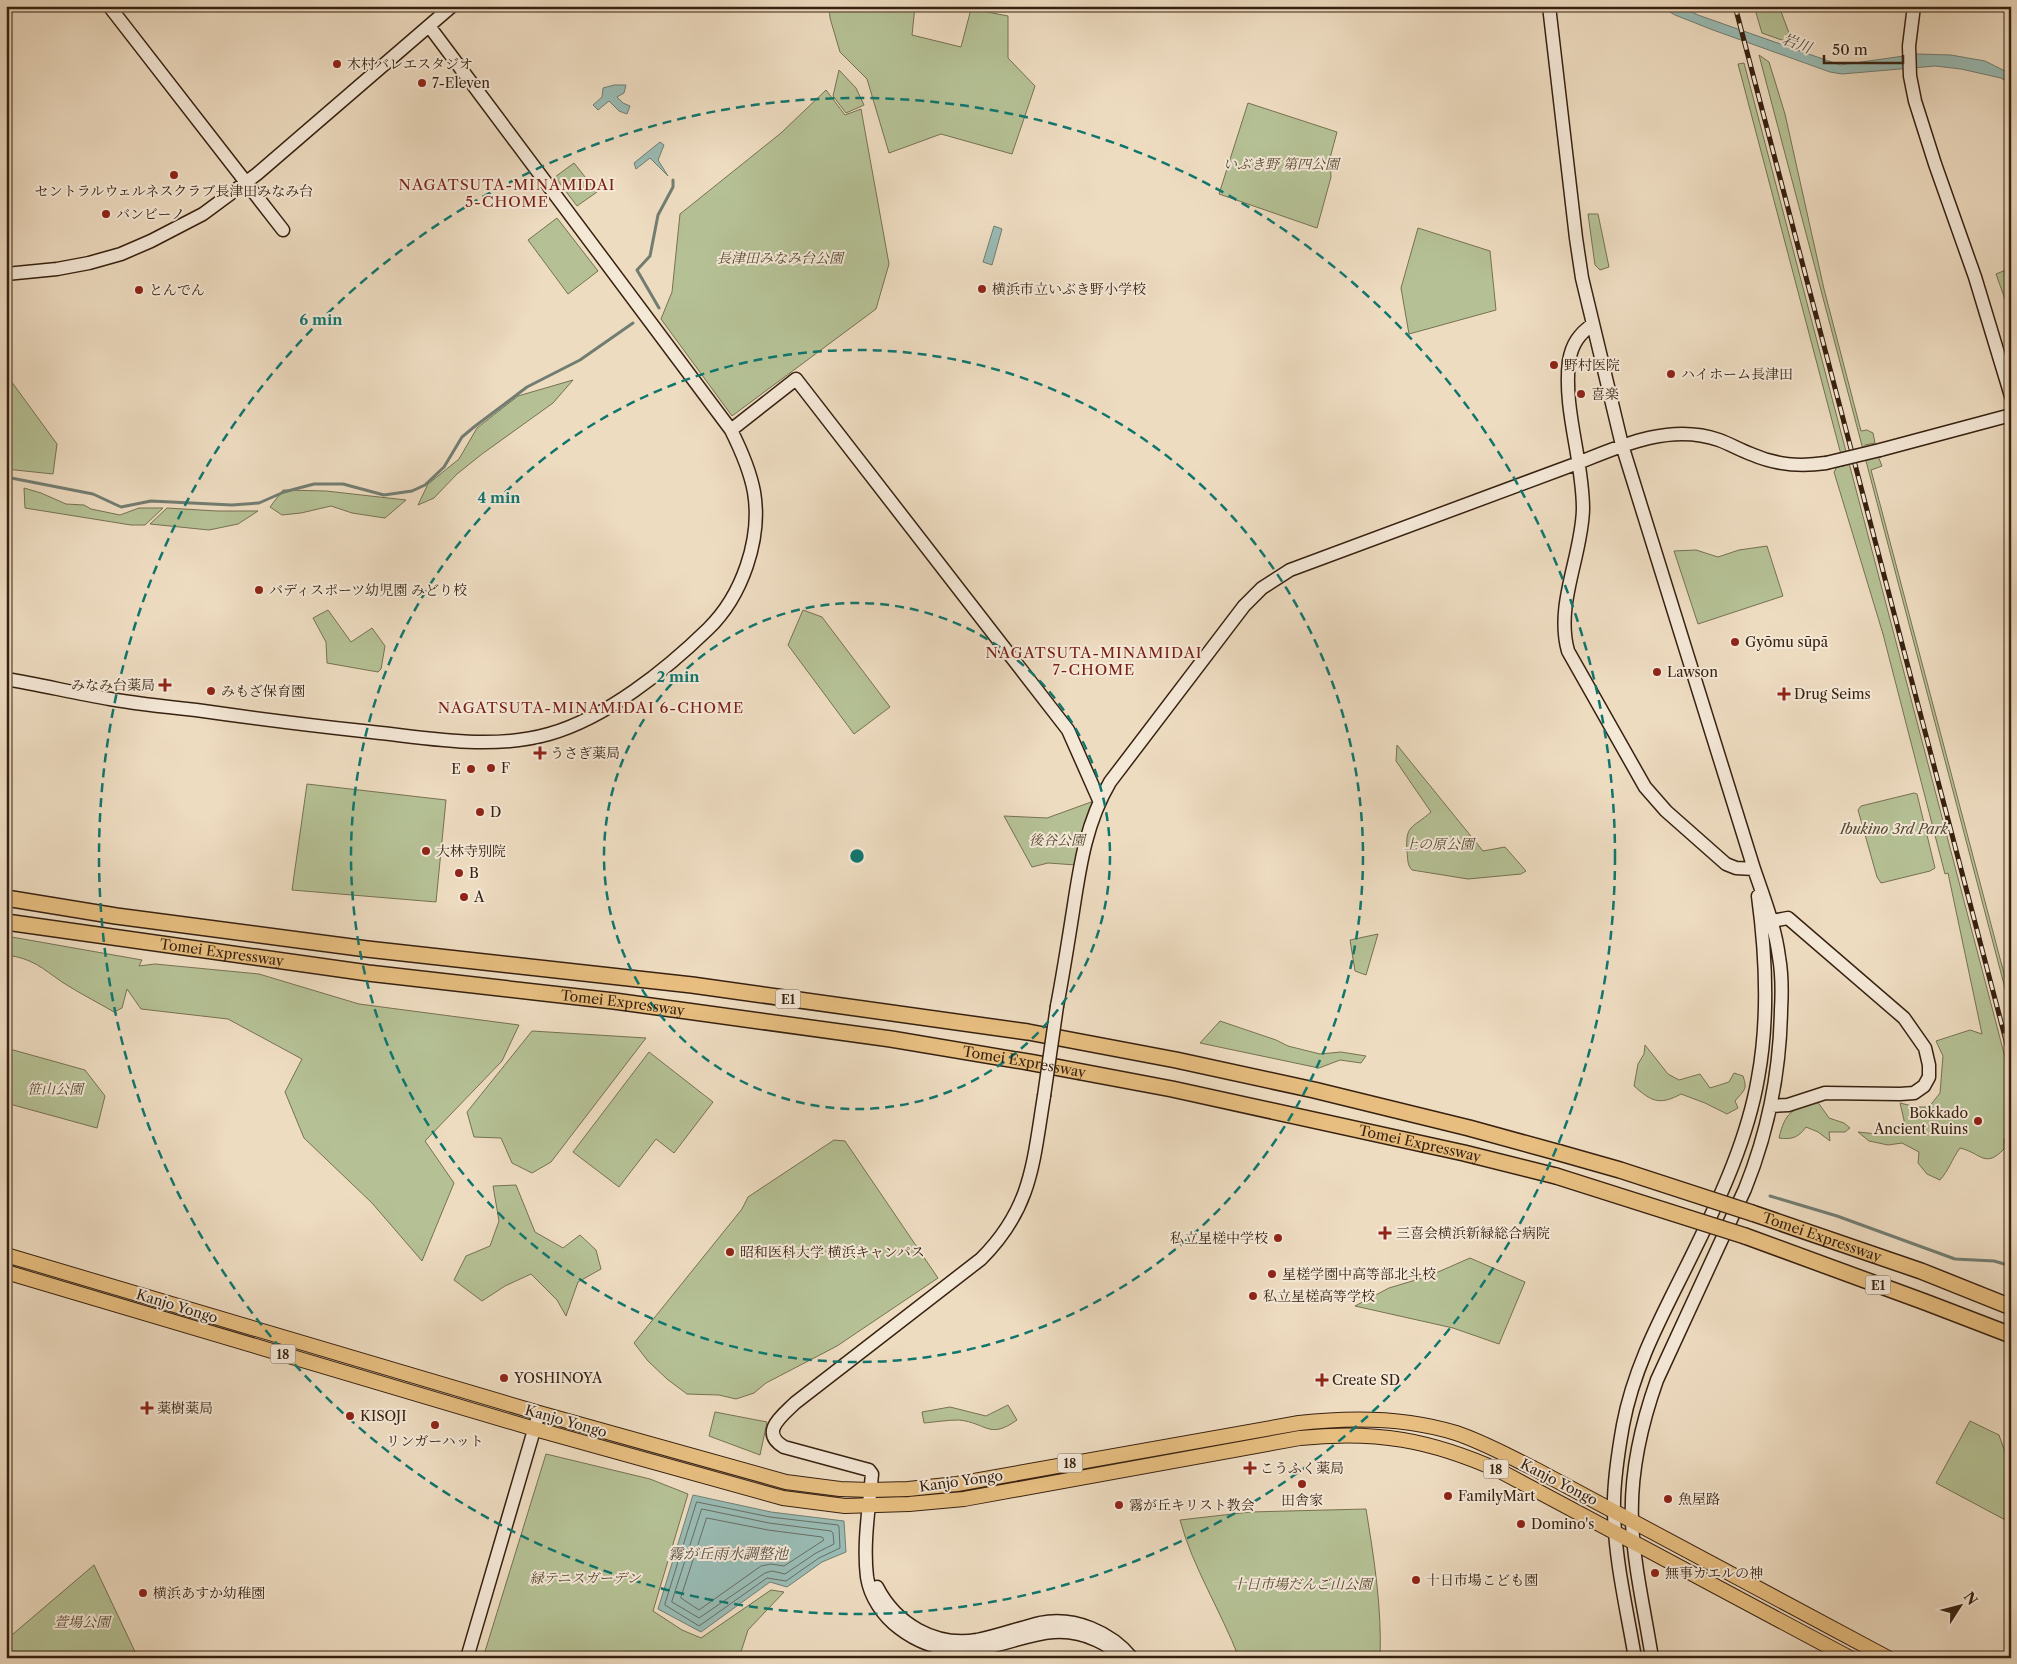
<svg xmlns="http://www.w3.org/2000/svg" width="2017" height="1664" font-family="'Libre Caslon Text','Noto Serif JP',serif">
  <style>
    .green { fill: #b5c195; stroke: #767152 }
    .water { fill: #99bbb4; stroke: #727d72 }
    .lines { fill: none; stroke-linecap: round; stroke-linejoin: round }
    .shore { stroke: #686e62; stroke-width: 1 }
    .stream { stroke: #727d72; stroke-width: 3 }
    .secondary-casing { stroke: #372110; stroke-width: 15 }
    .primary-casing { stroke: #372110; stroke-width: 16 }
    .highway-casing { stroke: #372110; stroke-width: 18 }
    .secondary { stroke: #f4e8d7; stroke-width: 12 }
    .primary { stroke: #e7be80; stroke-width: 14 }
    .highway { stroke: #e7be80; stroke-width: 15 }
    .rail-casing { stroke: #372110; stroke-width: 5 }
    .rail { stroke: #f4e8d7; stroke-width: 3; stroke-dasharray: 9; stroke-linecap: butt }
    .secondary-bridge-casing { stroke: #372110; stroke-width: 15; stroke-linecap: butt }
    .highway-bridge-casing { stroke: #372110; stroke-width: 18; stroke-linecap: butt }
    .secondary-bridge { stroke: #f4e8d7; stroke-width: 12 }
    .highway-bridge { stroke: #e7be80; stroke-width: 15 }
    .ring { fill: none; stroke: #0f766e; stroke-width: 2.5; stroke-dasharray: 9 6 }
    .poi-dot { fill: #8f2418; stroke: #f4e8d7; stroke-width: 2 }
    .labels { text-anchor: middle; dominant-baseline: central; stroke-width: 4; stroke-linejoin: round; paint-order: stroke }
    .shield { fill: #f4e8d7; stroke: #705d4c; stroke-width: 1 }
    .shield-label { font-size: 12px; font-weight: bold; fill: #372110 }
    .poi-label { font-size: 14px; fill: #372110; stroke: #f4e8d7; text-anchor: start }
    .park-label { font-size: 14px; font-style: italic; fill: #564931; stroke: #f4e8d7 }
    .street-label { font-size: 14px; fill: #372110; stroke: #f4e8d7 }
    .water-label { font-size: 15px; font-style: italic; fill: #544f41; stroke: #f4e8d7 }
    .neighbourhood-label { font-size: 15px; letter-spacing: 1px; fill: #7a1f14; stroke: #f4e8d7 }
    .centre { fill: #0f766e; stroke: #f4e8d7; stroke-width: 2.5 }
    .ring-label { font-size: 15px; text-anchor: middle; font-weight: bold; fill: #0f766e; stroke: #f4e8d7; stroke-width: 4; stroke-linejoin: round; paint-order: stroke }
  </style>
  <rect width="100%" height="100%" fill="#eedcc1"/>
  <filter id="stains"><feTurbulence type="fractalNoise" baseFrequency=".004" numOctaves="4"/><feColorMatrix values="0 0 0 0 .2 0 0 0 0 .09 0 0 0 0 .02 0 0 0 .5 -.17"/></filter>
  <radialGradient id="worn" r=".72"><stop offset=".6" stop-color="#630" stop-opacity="0"/><stop offset="1" stop-color="#630" stop-opacity=".3"/></radialGradient>
  <path class="green" d="M829,6h86l-3,29 49,12 10,-38 37,7v42l27,28 -23,68 -71,-20 -52,19 -22,-74 -27,-27 -10,-34z
    M1754,6h25l14,38 -31,-11z
    M1759,55l10,7 16,52 39,175 37,142 6,-1 6,3 2,10 -10,2 3,14 10,-3 4,10 -11,4 140,530v11z
    M1744,63l267,1017v88l-7,-29v10c-19,20 -23,4 -44,-1 -8,11 -11,22 -20,32l-13,-6 -9,-11 1,-11 -17,-9 -14,2 -19,-4 -11,-9 28,3 18,-2v-13l-4,-17 16,4h13l11,-14 3,-37 -7,-15 34,-11 12,4 -34,-161 -3,1 -62,-240 -49,-162 3,-5 7,-1 -106,-402z
    M839,70l17,18 8,17 -18,8 -13,-17z
    M826,90l19,25 16,-6 28,155 -13,45 -144,107 -71,-97 11,-27 8,-78 101,-81z
    M1248,103l89,29 -7,26 1,19 -14,51 -98,-34z
    M574,163l23,29 -20,14 -22,-29z
    M1588,214h10l11,53 -9,3 -5,-5z
    M557,218l41,53 -30,23 -40,-54z
    M1418,228l72,23 6,59 -87,24 -8,-46z
    M2011,268v48l-15,-42z
    M6,379l5,2 46,63 -4,30 -47,-5z
    M573,380l-20,23 -71,51 -25,20 -23,24 -16,7 10,-21 31,-25 18,-31 41,-32z
    M24,488l17,5 25,11 18,1 7,4 29,6 19,-7h24l-18,17h-14l-106,-17z
    M283,490l43,1 80,9 -21,18 -33,-5 -21,-7 -30,7 -19,2 -12,-8z
    M167,508l50,3h41l-20,13 -29,6 -59,-6z
    M1767,546l16,50 -85,28 -24,-73 22,-1 22,7 21,-7z
    M328,610l23,32 21,-14 13,18 -4,23 -3,3 -51,-9 -1,-21 -13,-24z
    M803,610l19,7 68,90 -36,27 -66,-89z
    M1397,745l86,106 22,-4 21,24 -5,3 -53,5 -56,-9c-5,-5 -4,-11 -5,-18 -2,-28 5,-23 24,-40l-35,-51z
    M307,784l139,16 -10,102 -144,-12z
    M1914,793l3,1 18,74 -5,3 -49,12 -4,-6 -19,-67 3,-4z
    M1094,801l-18,64 -28,-2 -16,4 -28,-51 43,2z
    M1378,934l-12,41 -11,-4 -5,-31z
    M6,936l136,24 -3,6 16,-2 104,10 100,30 160,21 -17,36 -77,80 29,42 -32,78 -50,-58 -68,-65 -19,-46 17,-33 -74,-40 -87,-10 -14,-20 -5,19 -8,4c-17,-10 -35,-19 -52,-30 -20,-14 -30,-24 -56,-27z
    M1220,1021l56,19 12,6 32,8 21,-2 25,4 -5,7 -21,-3 -21,8 -119,-25z
    M532,1031l114,7 -95,124 -19,11 -20,-10 -11,-25 -27,-1 -7,-25z
    M1645,1045l23,29 11,6 21,-6 10,14 19,-6 5,-9 9,3c5,14 1,14 -8,25l3,7 -11,6 -22,-11 -24,-9c-22,12 -30,7 -47,-8l4,-22 6,-10z
    M6,1048l79,22 20,26 -8,32 -91,-25z
    M649,1052l64,50 -39,51 -18,-14 -37,48 -46,-35z
    M1817,1101l12,17 15,5 6,5 -5,4h-16l1,9 -12,-9 -12,-5c-7,10 -14,13 -27,11 6,-26 13,-29 38,-37z
    M834,1140l11,1 93,137 -101,68 -71,37 -12,10 -18,6 -17,-4 -32,-1 -20,-15 -19,-18 -14,-18 108,-134 6,-12z
    M516,1185l19,47 28,16 17,-13 16,15 5,19 -23,13 -12,34 -9,-16 -26,-26 -26,12 -23,15 -28,-21 12,-24 24,-10 9,-25 -6,-35z
    M1470,1258l55,24 -26,62 -46,-16 -98,-22 34,-18 40,-12z
    M1008,1405l9,15c-28,20 -30,3 -58,0 -11,0 -24,2 -35,3l-2,-11 28,-5 36,9z
    M715,1412l52,10 -7,33 -51,-19z
    M1970,1421l29,14 12,34v54l-75,-40z
    M546,1454l104,25 38,15 -35,117 29,19 19,8 70,-48 13,2 -36,38 -9,28h-256z
    M1366,1509c8,49 16,99 14,149h-141c-18,-47 -46,-90 -59,-138l70,-8z
    M94,1565l44,93h-132v-18z"/>
  <path class="water" d="M1659,6h20l19,9 142,50 78,-11 33,1 34,6 26,13v10l-10,-6 -40,-9 -26,-3 -93,8 -12,-2 -117,-42 -38,-15z
    M614,85h12l-2,8 -7,4 6,6 7,3 -3,8 -8,-3 -10,-10 -11,9 -5,-5 9,-8 1,-9z
    M660,142l4,3 -6,15 10,16 -18,-18 -14,11 -2,-6z
    M994,226l8,3 -10,36 -9,-3z
    M693,1495l78,17 73,9 2,31 -24,10 -35,25 -17,-5 -69,50 -43,-23z"/>
  <g class="lines">
    <path class="shore" d="M697,1502l73,15 68,8 1,2 1,21 -21,10 -33,23 -19,-3 -68,48 -34,-21z
      M702,1509l67,14 62,8 2,2 1,11 -18,9 -31,21 -13,-3 -7,2 -66,45 -27,-16z
      M707,1518l61,12 54,7 2,3 -40,26 -13,-2 -10,2 -62,44 -18,-12z"/>
    <path class="stream" d="M659,308l-22,-38 13,-14 8,-41 15,-28v-7
      M6,477l87,17 28,13 30,-6 81,4 27,-2 25,-11 30,-8h29l41,11 28,-4 13,-6 19,-18 18,-30 12,-10 53,-40 53,-27 53,-37
      M1770,1196l67,20 118,43 39,2 17,5"/>
    <g class="secondary-casing">
      <path id="secondary" d="M109,6l174,224
        M1549,6l27,232 6,40 40,167 132,424c10,29 21,57 25,88 3,17 3,36 2,53 -1,62 -13,122 -36,179l-88,191c-16,45 -27,94 -25,142 2,45 13,91 20,136
        M1914,6l-5,40 1,30 5,25 20,63 40,113 36,119
        M6,274l51,-5 32,-6 32,-9 30,-13 52,-27 54,-40 195,-168
        M1593,324c-14,10 -21,20 -24,37 -6,49 14,98 14,148 -1,47 -28,95 -15,142l77,136 21,24 60,53 10,4 18,1
        M731,430l65,-51 272,351 31,70
        M1880,450l131,-35
        M6,679c35,6 69,14 104,20 28,5 57,8 86,11 56,8 111,15 167,21 61,6 126,20 186,3 57,-16 117,-64 159,-105 34,-33 54,-90 46,-137 -4,-22 -13,-42 -23,-62l-302,-404
        M1057,1006c6,-31 11,-63 16,-95 7,-46 13,-88 37,-129l134,-176 18,-18 28,-18 288,-107c44,-18 93,-40 141,-23 11,4 21,10 32,14 25,11 48,13 75,9
        M1044,1096c-11,67 -12,112 -63,163l-186,144c-13,13 -36,29 -11,44l85,23 3,4c-3,34 -9,70 -5,103 3,20 16,39 32,51 17,13 37,21 59,22 50,2 88,-34 138,-10 9,4 18,10 25,18
        M1771,1106l17,-1 37,-12 75,1 14,-1 10,-7 5,-9v-12l-4,-17 -21,-30 -116,-100 -16,3
        M877,1587c19,37 58,60 100,53 21,-4 42,-12 63,-17 34,-7 71,9 92,35
        M467,1658l72,-245
        M1635,1658c-8,-48 -20,-97 -21,-146 -1,-28 4,-59 9,-87 12,-64 44,-118 72,-176 26,-53 53,-112 63,-171 11,-59 8,-123 0,-182"/>
    </g>
    <g class="primary-casing">
      <path id="primary" d="M6,1255l533,158 247,69 54,7 30,1 38,-1 49,-5 342,-61c52,-6 106,-6 157,10 27,9 52,23 77,35l355,190
        M6,1272l529,157 248,69 62,8 64,-2 55,-5 336,-61c76,-8 131,2 200,33l350,187"/>
    </g>
    <g class="highway-casing">
      <g id="highway">
        <path d="M6,898l110,18 251,33 325,36 336,47 148,28 138,30 155,38 91,25"/>
        <path id="s1" d="M6,922l362,51 246,28 277,38 143,24 138,26 292,64 92,23"/>
        <path id="s2" d="M1752,1213l169,58 90,36"/>
        <path d="M1745,1236l180,66 86,33"/>
      </g>
    </g>
    <use href="#secondary" class="secondary"/>
    <use href="#primary" class="primary"/>
    <use href="#highway" class="highway"/>
    <g class="rail-casing">
      <path id="rail" d="M1735,6l276,1054"/>
    </g>
    <use href="#rail" class="rail"/>
    <g class="secondary-bridge-casing">
      <path id="secondary-bridge" d="M1826,463l54,-13
        M1044,1096l13,-90"/>
    </g>
    <g class="highway-bridge-casing">
      <path id="highway-bridge" d="M1560,1153l60,17 132,43
        M1556,1176l189,60"/>
    </g>
    <use href="#secondary-bridge" class="secondary-bridge"/>
    <use href="#highway-bridge" class="highway-bridge"/>
  </g>
  <g class="ring">
    <circle cx="857" cy="856" r="253"/>
    <circle cx="857" cy="856" r="506"/>
    <circle cx="857" cy="856" r="758"/>
  </g>
  <g class="poi-dot">
    <circle cx="337" cy="64" r="5"/>
    <circle cx="422" cy="83" r="5"/>
    <circle cx="174" cy="175" r="5"/>
    <circle cx="106" cy="214" r="5"/>
    <circle cx="982" cy="289" r="5"/>
    <circle cx="139" cy="290" r="5"/>
    <circle cx="1554" cy="365" r="5"/>
    <circle cx="1671" cy="374" r="5"/>
    <circle cx="1581" cy="394" r="5"/>
    <circle cx="259" cy="590" r="5"/>
    <circle cx="1735" cy="642" r="5"/>
    <circle cx="1657" cy="672" r="5"/>
    <path d="M162.5 677.5h5v5h5v5h-5v5h-5v-5h-5v-5h5z"/>
    <circle cx="211" cy="691" r="5"/>
    <path d="M1781.5 686.5h5v5h5v5h-5v5h-5v-5h-5v-5h5z"/>
    <path d="M537.5 745.5h5v5h5v5h-5v5h-5v-5h-5v-5h5z"/>
    <circle cx="491" cy="768" r="5"/>
    <circle cx="471" cy="769" r="5"/>
    <circle cx="480" cy="812" r="5"/>
    <circle cx="426" cy="851" r="5"/>
    <circle cx="459" cy="873" r="5"/>
    <circle cx="464" cy="897" r="5"/>
    <circle cx="1978" cy="1121" r="5"/>
    <path d="M1382.5 1225.5h5v5h5v5h-5v5h-5v-5h-5v-5h5z"/>
    <circle cx="1278" cy="1238" r="5"/>
    <circle cx="730" cy="1252" r="5"/>
    <circle cx="1272" cy="1274" r="5"/>
    <circle cx="1253" cy="1296" r="5"/>
    <circle cx="504" cy="1378" r="5"/>
    <path d="M1319.5 1372.5h5v5h5v5h-5v5h-5v-5h-5v-5h5z"/>
    <path d="M144.5 1400.5h5v5h5v5h-5v5h-5v-5h-5v-5h5z"/>
    <circle cx="350" cy="1416" r="5"/>
    <circle cx="435" cy="1425" r="5"/>
    <path d="M1247.5 1460.5h5v5h5v5h-5v5h-5v-5h-5v-5h5z"/>
    <circle cx="1302" cy="1484" r="5"/>
    <circle cx="1448" cy="1496" r="5"/>
    <circle cx="1668" cy="1499" r="5"/>
    <circle cx="1119" cy="1505" r="5"/>
    <circle cx="1521" cy="1524" r="5"/>
    <circle cx="1655" cy="1573" r="5"/>
    <circle cx="1416" cy="1580" r="5"/>
    <circle cx="143" cy="1593" r="5"/>
  </g>
  <g class="labels">
    <g class="shield">
      <rect x="775.5" y="989.5" width="25" height="19" rx="4"/>
      <rect x="1865.5" y="1275.5" width="25" height="19" rx="4"/>
      <rect x="270.5" y="1344.5" width="25" height="19" rx="4"/>
      <rect x="1057.5" y="1453.5" width="25" height="19" rx="4"/>
      <rect x="1483.5" y="1459.5" width="25" height="19" rx="4"/>
    </g>
    <g class="shield-label">
      <text x="788" y="999">E1</text>
      <text x="1878" y="1285">E1</text>
      <text x="283" y="1354">18</text>
      <text x="1070" y="1463">18</text>
      <text x="1496" y="1469">18</text>
    </g>
    <g class="poi-label">
      <text x="347" y="64">木村バレエスタジオ</text>
      <text x="432" y="83">7-Eleven</text>
      <text x="174" y="191" text-anchor="middle">セントラルウェルネスクラブ長津田みなみ台</text>
      <text x="116" y="214">バンビーノ</text>
      <text x="992" y="289">横浜市立いぶき野小学校</text>
      <text x="149" y="290">とんでん</text>
      <text x="1564" y="365">野村医院</text>
      <text x="1681" y="374">ハイホーム長津田</text>
      <text x="1591" y="394">喜楽</text>
      <text x="269" y="590">バディスポーツ幼児園 みどり校</text>
      <text x="1745" y="642">Gyōmu sūpā</text>
      <text x="1667" y="672">Lawson</text>
      <text x="155" y="685" text-anchor="end">みなみ台薬局</text>
      <text x="221" y="691">みもざ保育園</text>
      <text x="1794" y="694">Drug Seims</text>
      <text x="550" y="753">うさぎ薬局</text>
      <text x="501" y="768">F</text>
      <text x="461" y="769" text-anchor="end">E</text>
      <text x="490" y="812">D</text>
      <text x="436" y="851">大林寺別院</text>
      <text x="469" y="873">B</text>
      <text x="474" y="897">A</text>
      <text x="1968" y="1113" text-anchor="end">Bokkado<tspan x="1968" dy="16">Ancient Ruins</tspan></text>
      <text x="1396" y="1233">三喜会横浜新緑総合病院</text>
      <text x="1268" y="1238" text-anchor="end">私立星槎中学校</text>
      <text x="740" y="1252">昭和医科大学 横浜キャンパス</text>
      <text x="1282" y="1274">星槎学園中高等部北斗校</text>
      <text x="1263" y="1296">私立星槎高等学校</text>
      <text x="514" y="1378">YOSHINOYA</text>
      <text x="1332" y="1380">Create SD</text>
      <text x="157" y="1408">薬樹薬局</text>
      <text x="360" y="1416">KISOJI</text>
      <text x="435" y="1441" text-anchor="middle">リンガーハット</text>
      <text x="1260" y="1468">こうふく薬局</text>
      <text x="1458" y="1496">FamilyMart</text>
      <text x="1678" y="1499">魚屋路</text>
      <text x="1302" y="1500" text-anchor="middle">田舎家</text>
      <text x="1129" y="1505">霧が丘キリスト教会</text>
      <text x="1531" y="1524">Domino's</text>
      <text x="1665" y="1573">無事カエルの神</text>
      <text x="1426" y="1580">十日市場こども園</text>
      <text x="153" y="1593">横浜あすか幼稚園</text>
    </g>
    <g class="park-label">
      <text x="1281" y="164">いぶき野 第四公園</text>
      <text x="780" y="258">長津田みなみ台公園</text>
      <text x="1894" y="829">Ibukino 3rd Park</text>
      <text x="1057" y="840">後谷公園</text>
      <text x="1439" y="844">上の原公園</text>
      <text x="55" y="1089">笹山公園</text>
      <text x="585" y="1578">緑テニスガーデン</text>
      <text x="1302" y="1584">十日市場だんご山公園</text>
      <text x="82" y="1622">萱場公園</text>
    </g>
    <g class="street-label">
      <text stroke="none"><textPath href="#s1" startOffset="218">Tomei Expressway</textPath></text>
      <text stroke="none"><textPath href="#s1" startOffset="622">Tomei Expressway</textPath></text>
      <text stroke="none"><textPath href="#s1" startOffset="1028">Tomei Expressway</textPath></text>
      <text stroke="none"><textPath href="#s1" startOffset="1432">Tomei Expressway</textPath></text>
      <text stroke="none"><textPath href="#s2" startOffset="74">Tomei Expressway</textPath></text>
      <text transform="translate(177 1306) rotate(17)">Kanjo Yongo</text>
      <text transform="translate(566 1421) rotate(16)">Kanjo Yongo</text>
      <text transform="translate(961 1481) rotate(-8)">Kanjo Yongo</text>
      <text transform="translate(1559 1482) rotate(27)">Kanjo Yongo</text>
    </g>
    <g class="water-label">
      <text transform="translate(1797 43) rotate(20)">岩川</text>
      <text x="728" y="1553">霧が丘雨水調整池</text>
    </g>
    <g class="neighbourhood-label">
      <text x="507" y="184">NAGATSUTA-MINAMIDAI<tspan x="507" dy="17">5-CHOME</tspan></text>
      <text x="1094" y="652">NAGATSUTA-MINAMIDAI<tspan x="1094" dy="17">7-CHOME</tspan></text>
      <text x="591" y="707">NAGATSUTA-MINAMIDAI 6-CHOME</text>
    </g>
  </g>
  <circle cx="857" cy="856" r="8" class="centre"/>
  <g class="ring-label">
    <text x="321" y="325">6 min</text>
    <text x="499" y="503">4 min</text>
    <text x="678" y="682">2 min</text>
  </g>
  <rect width="2017" height="1664" fill="none" stroke="#eedcc1" stroke-width="25"/>
  <rect x="8" y="8" width="2002" height="1649" fill="none" stroke="#372110" stroke-width="2.5"/>
  <rect x="12" y="12" width="1992" height="1639" fill="none" stroke="#372110"/>
  <g transform="translate(1960 1606) rotate(54)" stroke="#f4e8d7" stroke-width="4" paint-order="stroke">
  <path d="M0-4L9 19L0 12L-9 19Z" fill="#372110"/>
  <text y="-8" font-size="14" font-weight="bold" text-anchor="middle" fill="#372110">N</text>
  </g>
  <path d="M1824 55v8h79v-8" fill="none" stroke="#372110" stroke-width="2.5"/>
  <text x="1832" y="55" font-size="15" fill="#372110" stroke="#f4e8d7" stroke-width="4" paint-order="stroke">50 m</text>
  <rect width="100%" height="100%" filter="url(#stains)"/>
  <rect width="100%" height="100%" fill="url(#worn)"/>
</svg>
